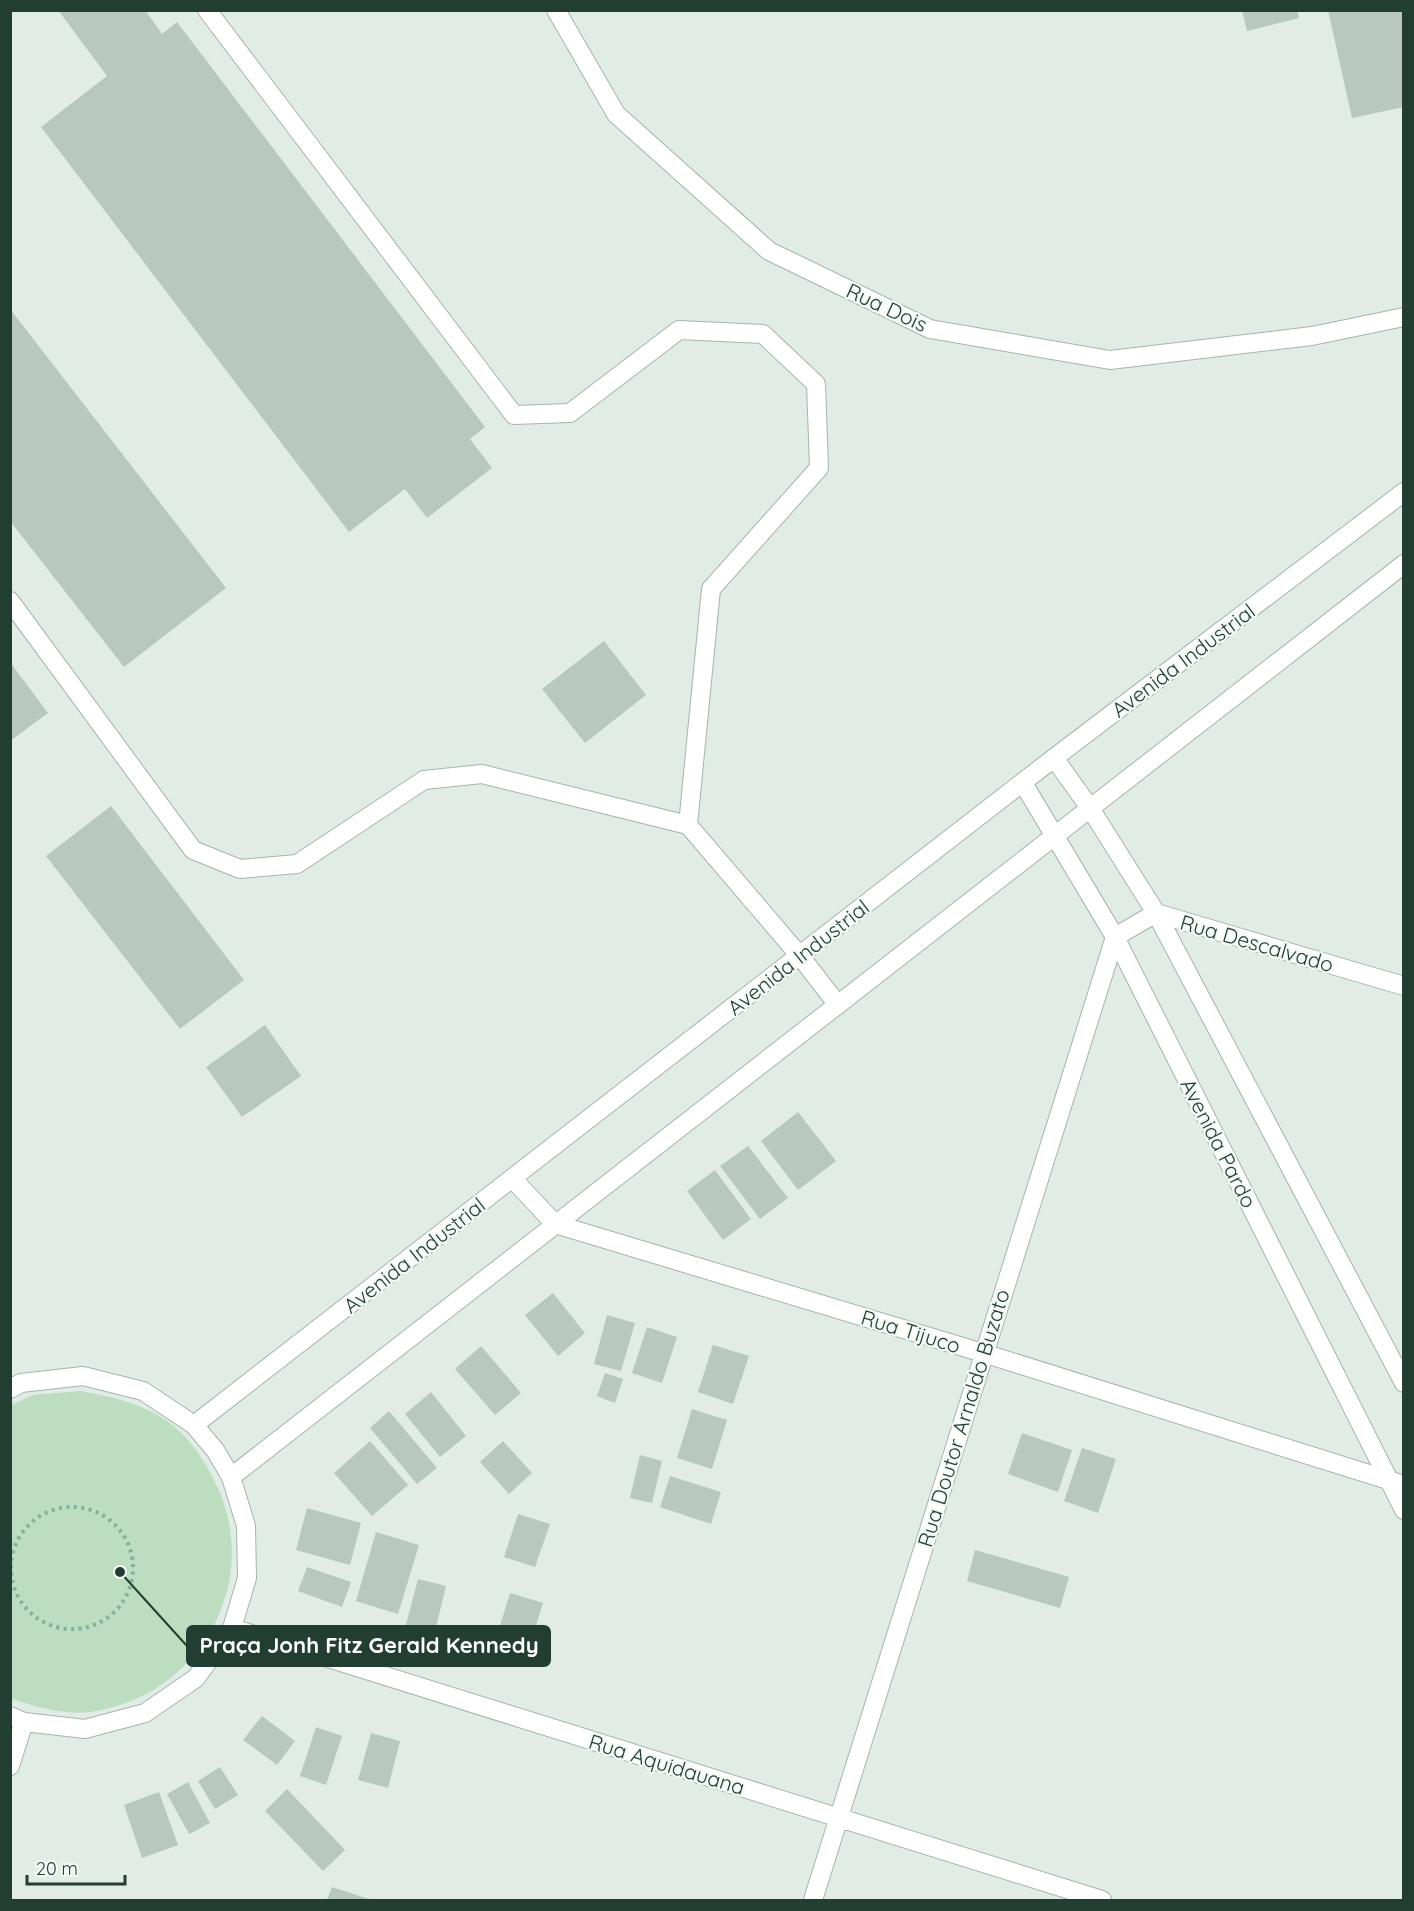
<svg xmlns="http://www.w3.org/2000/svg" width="1414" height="1911" font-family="Quicksand,sans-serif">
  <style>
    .green { fill: #bcddbf }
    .building { fill: #b8c7bf }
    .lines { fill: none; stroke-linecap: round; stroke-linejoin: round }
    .minor-casing { stroke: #a5b4ac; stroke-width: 20 }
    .path { stroke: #83b09a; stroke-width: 4; stroke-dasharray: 3 4.5; stroke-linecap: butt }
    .minor { stroke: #fff; stroke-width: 18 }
    .labels { text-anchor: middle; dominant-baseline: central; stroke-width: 4.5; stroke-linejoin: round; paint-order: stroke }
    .street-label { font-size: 21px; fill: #223d32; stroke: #f3f9f5 }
    .leader { fill: none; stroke: #223d32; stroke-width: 2 }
    .callout-dot { fill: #223d32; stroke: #f3f9f5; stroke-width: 2 }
    .callout { fill: #223d32; stroke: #223d32; stroke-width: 2 }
    .callout-label { font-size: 22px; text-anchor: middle; font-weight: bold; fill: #fff }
  </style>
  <rect width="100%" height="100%" fill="#e2ece6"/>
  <path class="green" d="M81,1391c31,6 62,12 89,32 19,15 34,36 44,57 51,99 -13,217 -124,232 -27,3 -54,-5 -80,-14l1,-293 22,-10z"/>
  <path class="building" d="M58,10h87l17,24 15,-12 308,405 -15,12 22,29 -65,50 -22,-29 -56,43 -308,-405 66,-51z
    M1242,10h55l2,8 -52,13z
    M1328,10h76v97l-52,11z
    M10,309l216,279 -102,79 -114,-146z
    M604,641l42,54 -61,48 -43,-54z
    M10,662l38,51 -38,28z
    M111,806l133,174 -64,49 -134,-173z
    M265,1025l36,51 -59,41 -36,-50z
    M798,1112l38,49 -38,29 -37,-49z
    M748,1146l40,52 -28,21 -40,-53z
    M715,1170l36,49 -28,21 -36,-49z
    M553,1293l32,40 -27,23 -33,-41z
    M607,1315l28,8 -14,48 -27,-7z
    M647,1327l30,10 -15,46 -30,-10z
    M713,1345l36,11 -16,48 -35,-12z
    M481,1346l40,47 -26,22 -40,-46z
    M605,1373l18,6 -8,24 -18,-7z
    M431,1392l35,44 -26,21 -35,-43z
    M692,1409l35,11 -15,49 -35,-11z
    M389,1411l48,57 -20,16 -47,-56z
    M1022,1433l50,17 -14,42 -50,-18z
    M370,1441l38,44 -36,31 -38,-43z
    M503,1441l29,32 -23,21 -29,-32z
    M1082,1448l34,11 -18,54 -34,-12z
    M640,1455l22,6 -10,42 -22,-5z
    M670,1476l51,16 -10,32 -51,-17z
    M307,1508l54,15 -11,42 -54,-15z
    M518,1514l32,10 -15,43 -31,-10z
    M376,1532l43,13 -21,69 -42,-13z
    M975,1550l94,27 -9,31 -93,-27z
    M307,1567l44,15 -9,25 -44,-16z
    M418,1579l28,7 -13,53 -29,-7z
    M510,1593l33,10 -16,52 -33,-10z
    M262,1716l33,25 -18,24 -34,-25z
    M316,1727l26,9 -16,49 -26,-9z
    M371,1733l29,8 -12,47 -30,-8z
    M220,1767l18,28 -23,14 -17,-28z
    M188,1782l22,41 -21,11 -22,-40z
    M287,1789l58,61 -22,21 -58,-60z
    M159,1792l19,53 -36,13 -18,-53z
    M332,1887l40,13h-45z"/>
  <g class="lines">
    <g class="minor-casing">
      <path id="minor" d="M207,10l307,405 56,-2 109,-83 84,4 53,50 3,84 -108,121 -23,236
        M556,10l60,104 153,137 161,78 180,31 202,-24 92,-19
        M10,601l183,249 47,19 57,-5 127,-84 58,-6 206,51 112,131 38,49
        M1054,758l36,50 66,105 248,470
        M1023,783l92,154 289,573
        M512,1178l43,46 428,129 421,132
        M10,1389l11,-6 62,-7 60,15 51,34 21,25 16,27 15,49 1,52 -15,50 -36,50 -51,35 -60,16 -61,-7 -14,-6
        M194,1425l860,-667 350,-266
        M231,1477l1173,-913
        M232,1628l870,272
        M10,1766l14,-44
        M813,1900l302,-963 41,-24 248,73"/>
    </g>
    <path class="path" d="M11 1568a61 61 0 1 1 122 0a61 61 0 1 1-122 0Z"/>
    <use href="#minor" class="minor"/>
  </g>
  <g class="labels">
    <g class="street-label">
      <text transform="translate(887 307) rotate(25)">Rua Dois</text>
      <text transform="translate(1183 660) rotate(-37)">Avenida Industrial</text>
      <text transform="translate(1257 943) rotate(16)">Rua Descalvado</text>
      <text transform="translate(798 957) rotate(-38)">Avenida Industrial</text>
      <text transform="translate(1219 1143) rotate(63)">Avenida Pardo</text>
      <text transform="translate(414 1255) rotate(-38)">Avenida Industrial</text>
      <text transform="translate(911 1331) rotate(17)">Rua Tijuco</text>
      <text transform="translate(963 1418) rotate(-73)">Rua Doutor Arnaldo Buzato</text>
      <text transform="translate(667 1764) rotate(17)">Rua Aquidauana</text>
    </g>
  </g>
  <path class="leader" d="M120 1572L187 1646"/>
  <circle class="callout-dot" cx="120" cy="1572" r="6"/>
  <rect class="callout" x="187" y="1626" width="363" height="40" rx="6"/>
  <g class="callout-label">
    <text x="369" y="1653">Praça Jonh Fitz Gerald Kennedy</text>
  </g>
  <rect width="1414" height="1911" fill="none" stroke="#223d32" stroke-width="24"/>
  <path d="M27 1875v9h98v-9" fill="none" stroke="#223d32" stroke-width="3"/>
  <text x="36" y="1875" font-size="18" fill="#223d32" stroke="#f3f9f5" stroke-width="4.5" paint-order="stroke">20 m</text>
</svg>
